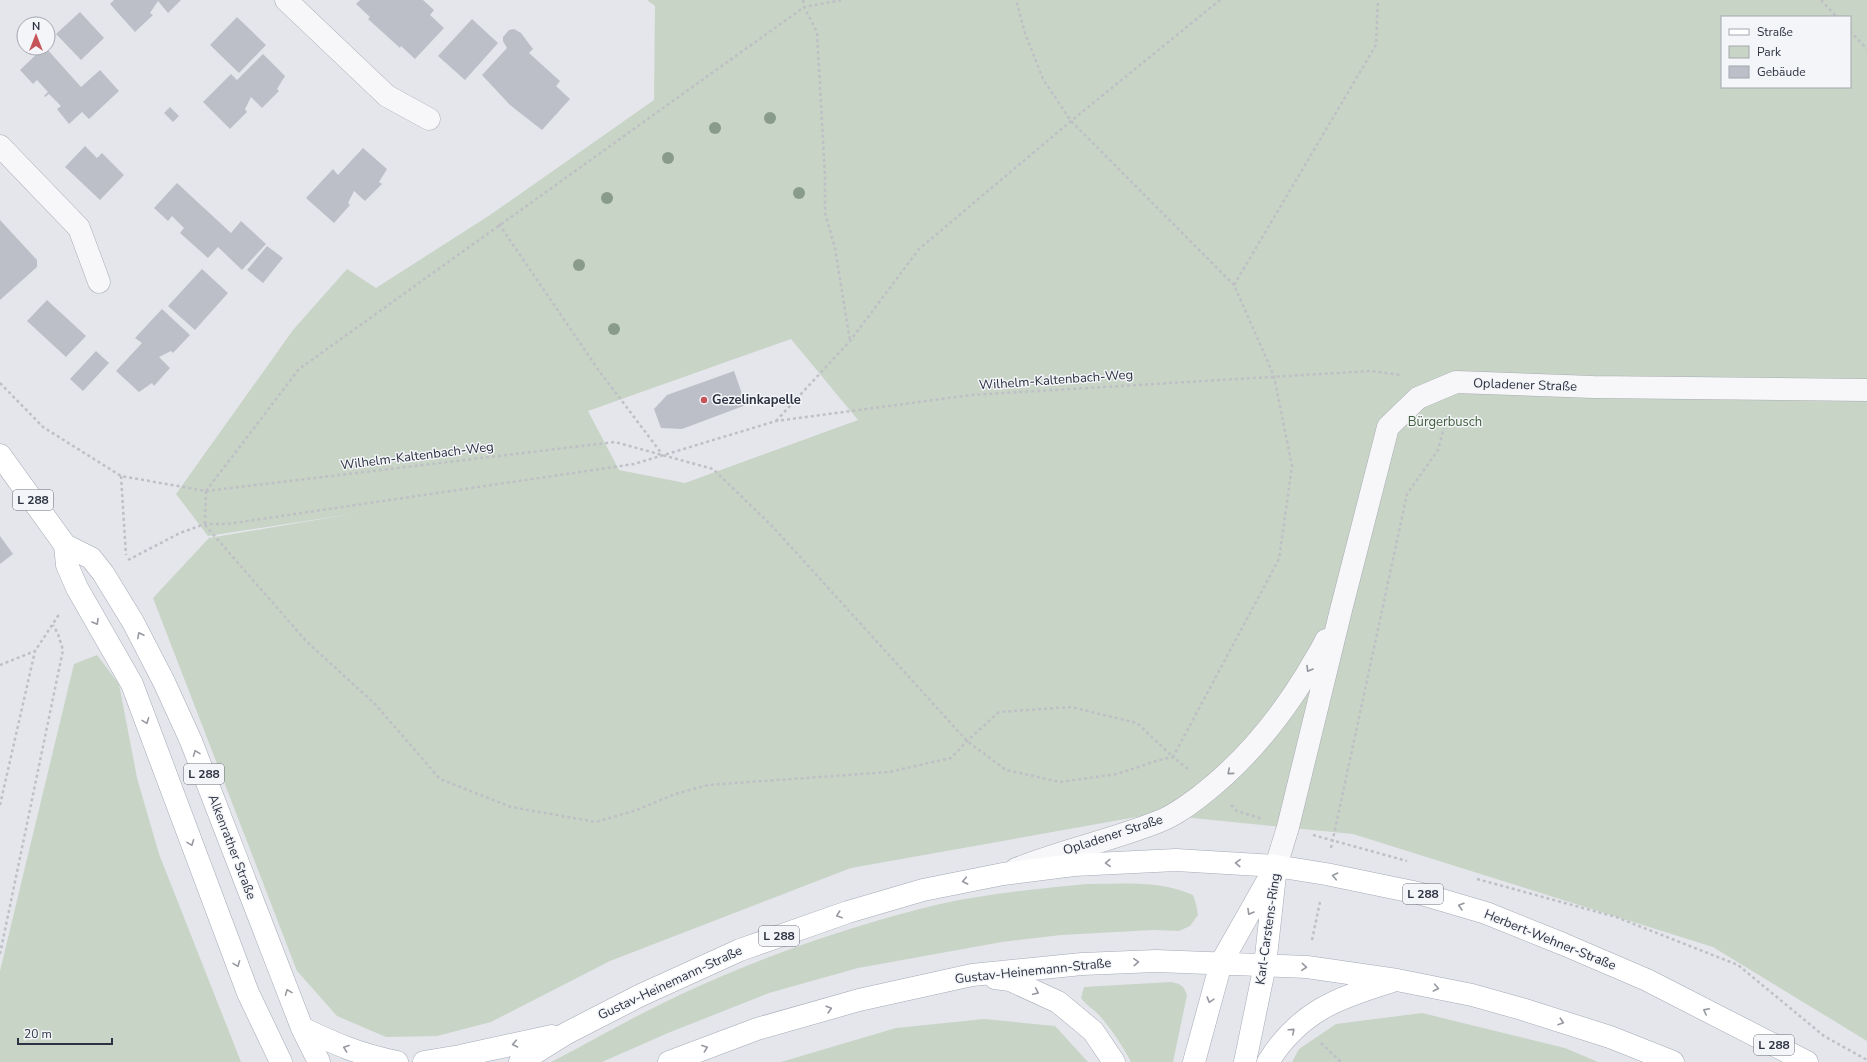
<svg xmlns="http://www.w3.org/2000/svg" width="1867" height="1062" font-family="'Nunito Sans',sans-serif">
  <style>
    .green { fill: #c8d4c6; fill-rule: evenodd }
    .building { fill: #bcbfc8 }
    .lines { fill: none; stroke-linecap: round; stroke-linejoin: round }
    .minor-casing { stroke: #a9acb5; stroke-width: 23 }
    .major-casing { stroke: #a4a9b6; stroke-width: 23 }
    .path { stroke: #bec0c6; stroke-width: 2.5; stroke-dasharray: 3 3; stroke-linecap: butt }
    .minor { stroke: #f7f7f9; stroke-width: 22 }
    .major { stroke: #fff; stroke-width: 22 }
    .tree { fill: #899b8a }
    .oneway { stroke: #9698a0 }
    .oneway2 { stroke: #92949e }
    .poi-dot { fill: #c65358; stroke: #f4f5f8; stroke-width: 1.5 }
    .labels { text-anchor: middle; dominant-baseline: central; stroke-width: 3; stroke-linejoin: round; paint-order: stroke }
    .shield { fill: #f4f5f8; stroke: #696c79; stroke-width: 1 }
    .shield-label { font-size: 12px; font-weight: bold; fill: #2d3242 }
    .street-label { font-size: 13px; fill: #2d3242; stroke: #f4f5f8 }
    .poi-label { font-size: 13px; font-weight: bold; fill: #2d3242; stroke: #f4f5f8; text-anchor: start }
    .park-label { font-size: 13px; fill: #3e5d3b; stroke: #f4f5f8 }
  </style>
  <rect width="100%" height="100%" fill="#e4e6eb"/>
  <path class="green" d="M647,0h1220v1041l-154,-94 -360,-113 -200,-20 -302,54 -241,93 -119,61 -54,14 -51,1 -49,-21 -40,-45 -144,-373 56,-60 142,-24 -143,22 -32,-42 117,-164 54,-61 29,19 114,-73 164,-115 1,-94zM1722,17h128v70h-128zM791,339l67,81 -173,63 -66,-13 -31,-59z
    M97,655l22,29 18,94 22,76 82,208h-241v-91l74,-307z
    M1086,884c37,0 73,-4 107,11l3,9 2,11 -8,11 -11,5 -26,-1 -92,5 -59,7 -144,26 -89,25 -101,40 -66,29h-51c37,-19 73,-40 110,-58 87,-43 184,-77 279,-100 48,-11 98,-15 146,-20z
    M1171,982c10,2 13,4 16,13l-14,67h-42c-9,-17 -19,-32 -32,-47 -6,-6 -13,-10 -18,-17l3,-11z
    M1422,1013l143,35 33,14h-306l7,-13 37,-25z
    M984,1019l71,7 33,36h-307l115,-34z"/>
  <path class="building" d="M114,0h67l-13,13 -10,-12 -8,12 3,2 -18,17 -25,-28z
    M360,0h63l11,10 -4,5 14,13 -29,31 -14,-13 -1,2 -32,-29 2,-2 -14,-13z
    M80,12l24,26 -23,22 -25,-26z
    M237,17l29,28 -27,28 -29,-28z
    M472,19l26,24 -33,37 -27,-24z
    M514,29l7,4 12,16 -4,4 31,28 -4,5 14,13 -28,31 -32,-25 -28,-30 25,-27 -4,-7v-4l6,-7z
    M43,48h3l35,39 19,-17 19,21 -30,28 -7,-7 -13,12 -12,-15 4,-3 -12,-12 -4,3 -1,-1 4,-4 -11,-12 -4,4 -13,-14z
    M263,54l22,22 -8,13 2,2 -17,17 -11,-11 -6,12 2,3 -17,17 -27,-27 28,-28 6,6z
    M170,107l9,9 -6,6 -9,-9z
    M85,146l12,12 5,-5 22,22 -24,25 -35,-33z
    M363,148l24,21 -8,13 3,2 -17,17 -11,-10 -6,12 2,2 -16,18 -28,-25 27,-29 5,6z
    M177,183l54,50 10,-12 25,23 -24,26 -24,-23 -10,11 -28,-25 4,-5 -12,-12 -4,5 -14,-13z
    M0,220l37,40v7l-37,33z
    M267,246l16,12 -20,25 -16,-13z
    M202,269l26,24 -33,37 -27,-24z
    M47,300l39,36 -20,21 -39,-36z
    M162,309l28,26 -17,18 -2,-2 -12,6 11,11 -16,18 -2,-3 -13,9 -23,-21 26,-28 -7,-5z
    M96,351l13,12 -26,28 -13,-12z
    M734,371l12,34 -64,24 -21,-1 -7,-19 13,-14z
    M0,536l13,18 -13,10z"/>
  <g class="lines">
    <g class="minor-casing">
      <path id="minor" d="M286,0l101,96 42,23
        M0,146l79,82 20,54
        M1276,866l12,-39 53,-217 47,-183 30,-29 38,-16 137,5 274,3
        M1016,869c47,-19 97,-29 144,-48 16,-6 31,-18 44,-28 43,-34 76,-75 104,-121 6,-11 13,-21 18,-32"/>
    </g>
    <g class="major-casing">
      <path id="major" d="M0,455l65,90 26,13 12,15 30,49 31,60 27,59 111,287 17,34
        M65,545l2,20 10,23 55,96 116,309 33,69
        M995,978l15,2 48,22 35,29 21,31
        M302,1028c33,16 59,27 95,34
        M424,1062l36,-6 92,-20
        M520,1062l47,-29 74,-38 99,-45 108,-38 75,-22 80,-16 71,-9 102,-5 100,6 50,8 92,19 68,20 77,31 84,36 160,82
        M669,1062l88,-33 102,-29 113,-25 110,-11 74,-3 151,6 90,13 75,15 50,14 88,28 63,25
        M1194,1062l27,-99 55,-97
        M1245,1062l20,-97 10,-90
        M1268,1062c31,-50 69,-64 122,-80"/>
    </g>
    <path class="path" d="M803,0l1,7 38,-7
      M1821,0l16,17
      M1850,31l17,18
      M499,224l98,144 65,86
      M1234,285l142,-240 2,-45
      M0,383l43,44 78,49 85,15 409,-49 98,27 59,57 195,215 39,29 54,12 57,-8 42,-14 14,-3 16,13
      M776,421l74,-80 69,-92 152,-128 149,-121
      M121,476l5,79
      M206,491l93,-122 505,-362 13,25 8,144v37l10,35 15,93
      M205,524l1,-33
      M205,525l101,116 69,63 65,75 71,28 85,15 41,-12 38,-16 33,-9 181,-13 62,-14 16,-17 32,-29 72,-5 66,16 36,34 106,-198 13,-93 -18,-90 -40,-91 -163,-164 -28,-42 -18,-46 -9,-33
      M128,560l52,-27 25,-9h22l407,-60 142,-43 195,-26 399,-24 32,4
      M0,665l35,-14
      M0,805l35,-154 25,-38
      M1231,805l6,6 26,8
      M1313,835l94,26
      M1331,848l76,-354 31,-44 9,-34
      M1477,879l139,38 122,48 86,71 43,24
      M1312,940l8,-38
      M0,954l63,-304 -5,-16 -5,-9
      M1321,1043l20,19"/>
    <use href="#minor" class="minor"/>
    <use href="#major" class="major"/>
  </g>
  <g class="tree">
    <circle cx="770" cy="118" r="6"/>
    <circle cx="715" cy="128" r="6"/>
    <circle cx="668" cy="158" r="6"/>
    <circle cx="799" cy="193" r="6"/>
    <circle cx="607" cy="198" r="6"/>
    <circle cx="579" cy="265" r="6"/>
    <circle cx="614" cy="329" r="6"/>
  </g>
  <defs><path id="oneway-chevron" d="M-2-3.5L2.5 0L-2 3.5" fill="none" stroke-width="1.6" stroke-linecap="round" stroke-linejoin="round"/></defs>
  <g class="oneway">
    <use href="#oneway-chevron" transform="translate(96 622) rotate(60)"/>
    <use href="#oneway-chevron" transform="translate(140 635) rotate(-117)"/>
    <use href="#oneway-chevron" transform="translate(146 721) rotate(69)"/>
    <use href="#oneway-chevron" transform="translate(196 753) rotate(-111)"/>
    <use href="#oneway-chevron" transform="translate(191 843) rotate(69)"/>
    <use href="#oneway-chevron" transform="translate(1108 863) rotate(177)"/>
    <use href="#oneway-chevron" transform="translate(1238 863) rotate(-177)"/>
    <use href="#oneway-chevron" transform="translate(1335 876) rotate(-168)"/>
    <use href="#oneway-chevron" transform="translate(965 881) rotate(169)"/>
    <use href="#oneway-chevron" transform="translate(1461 906) rotate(-164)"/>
    <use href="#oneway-chevron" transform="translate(1250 912) rotate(120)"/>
    <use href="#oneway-chevron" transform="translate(839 915) rotate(161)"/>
    <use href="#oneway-chevron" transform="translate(1136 962) rotate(-3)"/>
    <use href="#oneway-chevron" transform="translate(237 964) rotate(69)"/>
    <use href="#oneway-chevron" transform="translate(1304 967) rotate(5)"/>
    <use href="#oneway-chevron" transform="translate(1436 988) rotate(11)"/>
    <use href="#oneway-chevron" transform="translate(288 992) rotate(-111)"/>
    <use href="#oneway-chevron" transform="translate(1036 992) rotate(25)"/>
    <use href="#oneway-chevron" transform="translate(1210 1000) rotate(106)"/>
    <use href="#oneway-chevron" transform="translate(829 1009) rotate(-16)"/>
    <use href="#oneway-chevron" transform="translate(1706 1011) rotate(-153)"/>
    <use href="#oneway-chevron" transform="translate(1561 1022) rotate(18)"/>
    <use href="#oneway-chevron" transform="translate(1292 1031) rotate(-42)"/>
    <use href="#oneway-chevron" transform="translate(515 1044) rotate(168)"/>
    <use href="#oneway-chevron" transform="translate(346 1048) rotate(-160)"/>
    <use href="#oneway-chevron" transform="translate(705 1048) rotate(-20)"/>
  </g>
  <g class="oneway2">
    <use href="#oneway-chevron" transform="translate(1309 669) rotate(121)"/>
    <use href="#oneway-chevron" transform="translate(1230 772) rotate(139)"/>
  </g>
  <circle class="poi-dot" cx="704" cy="400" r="4"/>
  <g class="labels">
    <g class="shield">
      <rect x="13" y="490" width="40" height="20" rx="3"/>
      <rect x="184" y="764" width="40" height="20" rx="3"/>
      <rect x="1403" y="884" width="40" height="20" rx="3"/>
      <rect x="759" y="926" width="40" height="20" rx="3"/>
      <rect x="1754" y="1035" width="40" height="20" rx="3"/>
    </g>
    <g class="shield-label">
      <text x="33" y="500">L 288</text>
      <text x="204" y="774">L 288</text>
      <text x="1423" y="894">L 288</text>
      <text x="779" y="936">L 288</text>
      <text x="1774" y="1045">L 288</text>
    </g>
    <g class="street-label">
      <text transform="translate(1056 380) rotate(-4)">Wilhelm-Kaltenbach-Weg</text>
      <text transform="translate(1525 385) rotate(2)">Opladener Straße</text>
      <text transform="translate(417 456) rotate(-7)">Wilhelm-Kaltenbach-Weg</text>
      <text transform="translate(1113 835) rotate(-18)">Opladener Straße</text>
      <text transform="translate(232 847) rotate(69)">Alkenrather Straße</text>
      <text transform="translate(1268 929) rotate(-82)">Karl-Carstens-Ring</text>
      <text transform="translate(1550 940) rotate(22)">Herbert-Wehner-Straße</text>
      <text transform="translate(1033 971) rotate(-6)">Gustav-Heinemann-Straße</text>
      <text transform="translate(670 983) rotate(-25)">Gustav-Heinemann-Straße</text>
    </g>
    <g class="poi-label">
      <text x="712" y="400">Gezelinkapelle</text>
    </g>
    <g class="park-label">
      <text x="1445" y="422">Bürgerbusch</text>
    </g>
  </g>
  <rect x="1721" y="16" width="130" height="72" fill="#f4f5f8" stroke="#a4a7af"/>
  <rect x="1729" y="29" width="20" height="6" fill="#ffffff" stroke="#a4a7af"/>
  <text x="1757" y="36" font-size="12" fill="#2d3242">Straße</text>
  <rect x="1729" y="46" width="20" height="12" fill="#c8d4c6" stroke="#a4a7af"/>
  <text x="1757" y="56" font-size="12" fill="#2d3242">Park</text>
  <rect x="1729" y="66" width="20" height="12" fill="#bcbfc8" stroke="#a4a7af"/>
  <text x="1757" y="76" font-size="12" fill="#2d3242">Gebäude</text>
  <g transform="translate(36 36)"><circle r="19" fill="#f4f5f8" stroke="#a4a7af"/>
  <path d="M0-3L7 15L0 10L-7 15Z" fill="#c65358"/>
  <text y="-6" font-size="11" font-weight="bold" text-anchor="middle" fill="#2d3242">N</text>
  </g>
  <path d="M18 1038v6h94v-6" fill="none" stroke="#2d3242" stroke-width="2"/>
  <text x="24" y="1038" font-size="12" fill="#2d3242" stroke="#f4f5f8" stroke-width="3" paint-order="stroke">20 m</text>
</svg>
